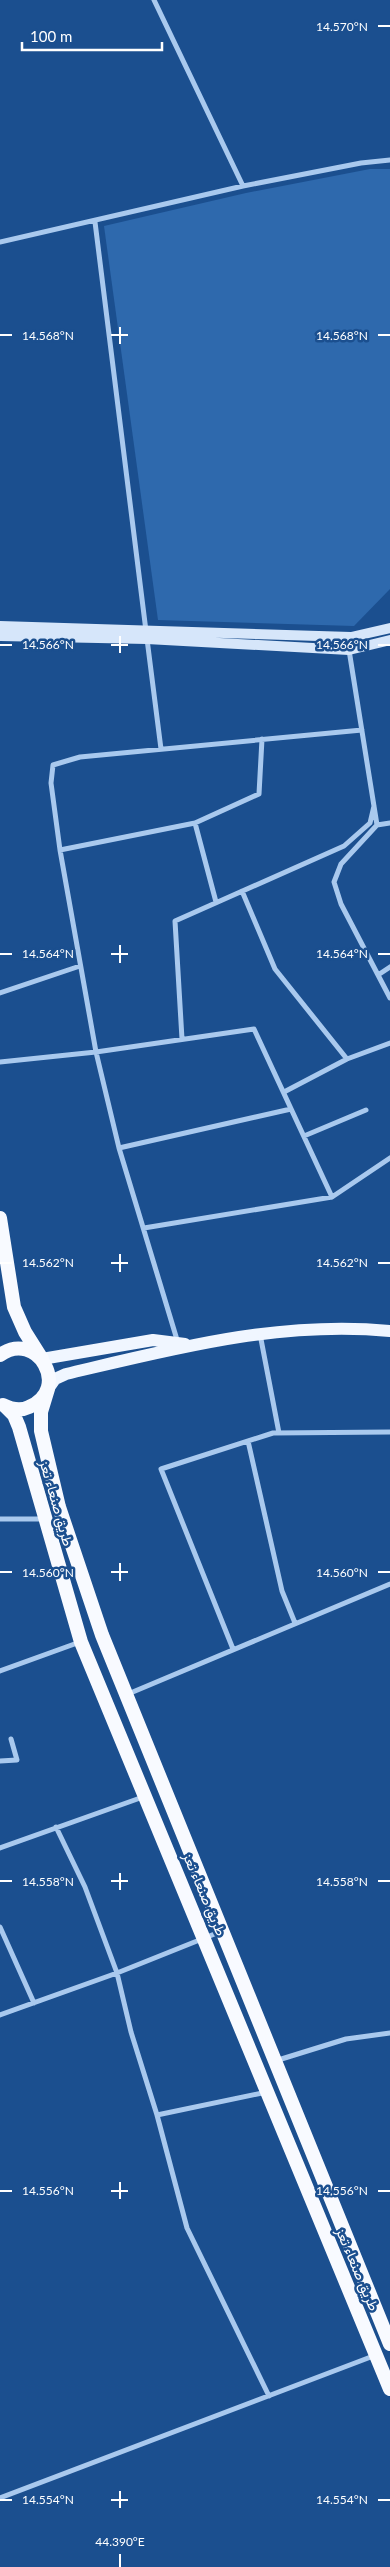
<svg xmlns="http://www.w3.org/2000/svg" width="390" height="2567" font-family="Lato,Vazirmatn,sans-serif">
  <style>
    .green { fill: #2e69ad }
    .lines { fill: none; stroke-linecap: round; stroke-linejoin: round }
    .minor { stroke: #a9c9ee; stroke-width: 5 }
    .secondary { stroke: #d6e6fa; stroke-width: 10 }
    .primary { stroke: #f0f6ff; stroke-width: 12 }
    .trunk { stroke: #f8faff; stroke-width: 14 }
    .ticks { fill: none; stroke: #fff; stroke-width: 2 }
    .labels { text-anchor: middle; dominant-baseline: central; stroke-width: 5; stroke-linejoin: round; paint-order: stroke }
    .street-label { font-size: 14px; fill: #fff; stroke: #1b4f8f }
    .ticks-label { font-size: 12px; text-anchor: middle; fill: #fff; stroke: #1b4f8f; stroke-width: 5; stroke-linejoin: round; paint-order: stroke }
  </style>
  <rect width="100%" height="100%" fill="#1b4f8f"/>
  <path class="green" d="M370,169h20v420l-36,37 -196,-6 -54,-394 142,-33z"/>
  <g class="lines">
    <path class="minor" d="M154,0l89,186
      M95,222l51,409
      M0,242l243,-56 118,-23 29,-3
      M147,639l14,110
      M349,650l28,175 13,-2
      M195,823l21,79
      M377,825l-36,39 -7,18 7,22 49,94
      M60,850l135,-27 64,-29 3,-55
      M242,891l33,78 72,90 43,-16
      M378,975l12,-8
      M0,993l80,-27
      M182,1039l-7,-118 169,-75 26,-23 4,-17
      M0,1062l96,-10 23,96 59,195
      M284,1092l63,-33
      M304,1136l62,-26
      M119,1148l172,-39
      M332,1197l58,-39
      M144,1228l188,-31 -78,-168 -158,23 -36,-202 -9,-67 2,-18 27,-8 282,-27
      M260,1334l19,99
      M248,1441l34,150 13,32
      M0,1519h44
      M233,1649l-72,-180 112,-36 117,-1
      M0,1671l80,-29
      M128,1694l262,-110
      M0,1761l17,-1 -6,-21
      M56,1827l29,60 32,86 14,59 26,83 30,113 82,168
      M0,1848l143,-51
      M0,1927l34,76
      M0,2015l117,-42 105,-42
      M275,2061l71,-22 44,-6
      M157,2115l110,-23
      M0,2498l376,-143"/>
    <path class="secondary" d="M0,626l351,11 39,-9
      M0,636l147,3 202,11 41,-10"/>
    <path class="primary" d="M42,1359l111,-19 32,4
      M48,1389l7,-10 11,-5c106,-25 215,-54 324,-43"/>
    <path class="trunk" d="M0,1218l14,89 11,25 17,27
      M0,1355c37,-26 72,34 29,52 -8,4 -18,2 -26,-2
      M48,1389l-7,23v19l18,76 43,128 288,709
      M6,1407l8,8 5,12 62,215 309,747"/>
  </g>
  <path class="ticks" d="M378,26h12M120,327v17M0,335h12M111,335h17M378,335h12M120,636v17M0,645h12M111,645h17M378,645h12M120,945v18M0,954h12M111,954h17M378,954h12M120,1254v18M0,1263h12M111,1263h17M378,1263h12M120,1563v18M0,1572h12M111,1572h17M378,1572h12M120,1873v17M0,1881h12M111,1881h17M378,1881h12M120,2182v17M0,2191h12M111,2191h17M378,2191h12M120,2491v17M0,2500h12M111,2500h17M378,2500h12M120,2554v13"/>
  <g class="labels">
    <g class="street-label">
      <text transform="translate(57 1503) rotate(74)">طريق صنعاء تعز</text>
      <text transform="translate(205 1894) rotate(67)">طريق صنعاء تعز</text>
      <text transform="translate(358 2269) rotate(67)">طريق صنعاء تعز</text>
    </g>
  </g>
  <g class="ticks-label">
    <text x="342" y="31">14.570°N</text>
    <text x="48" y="340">14.568°N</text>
    <text x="342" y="340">14.568°N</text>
    <text x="48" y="649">14.566°N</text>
    <text x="342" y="649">14.566°N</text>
    <text x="48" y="958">14.564°N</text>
    <text x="342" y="958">14.564°N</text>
    <text x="48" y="1267">14.562°N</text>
    <text x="342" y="1267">14.562°N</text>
    <text x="48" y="1577">14.560°N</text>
    <text x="342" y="1577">14.560°N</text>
    <text x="48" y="1886">14.558°N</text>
    <text x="342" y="1886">14.558°N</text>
    <text x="48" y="2195">14.556°N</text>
    <text x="342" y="2195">14.556°N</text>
    <text x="48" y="2504">14.554°N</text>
    <text x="342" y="2504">14.554°N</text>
    <text x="120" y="2546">44.390°E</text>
  </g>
  <path d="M22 42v8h140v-8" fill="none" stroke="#ffffff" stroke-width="2.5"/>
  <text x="30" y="42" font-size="15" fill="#ffffff" stroke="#1b4f8f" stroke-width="4" paint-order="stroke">100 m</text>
</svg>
